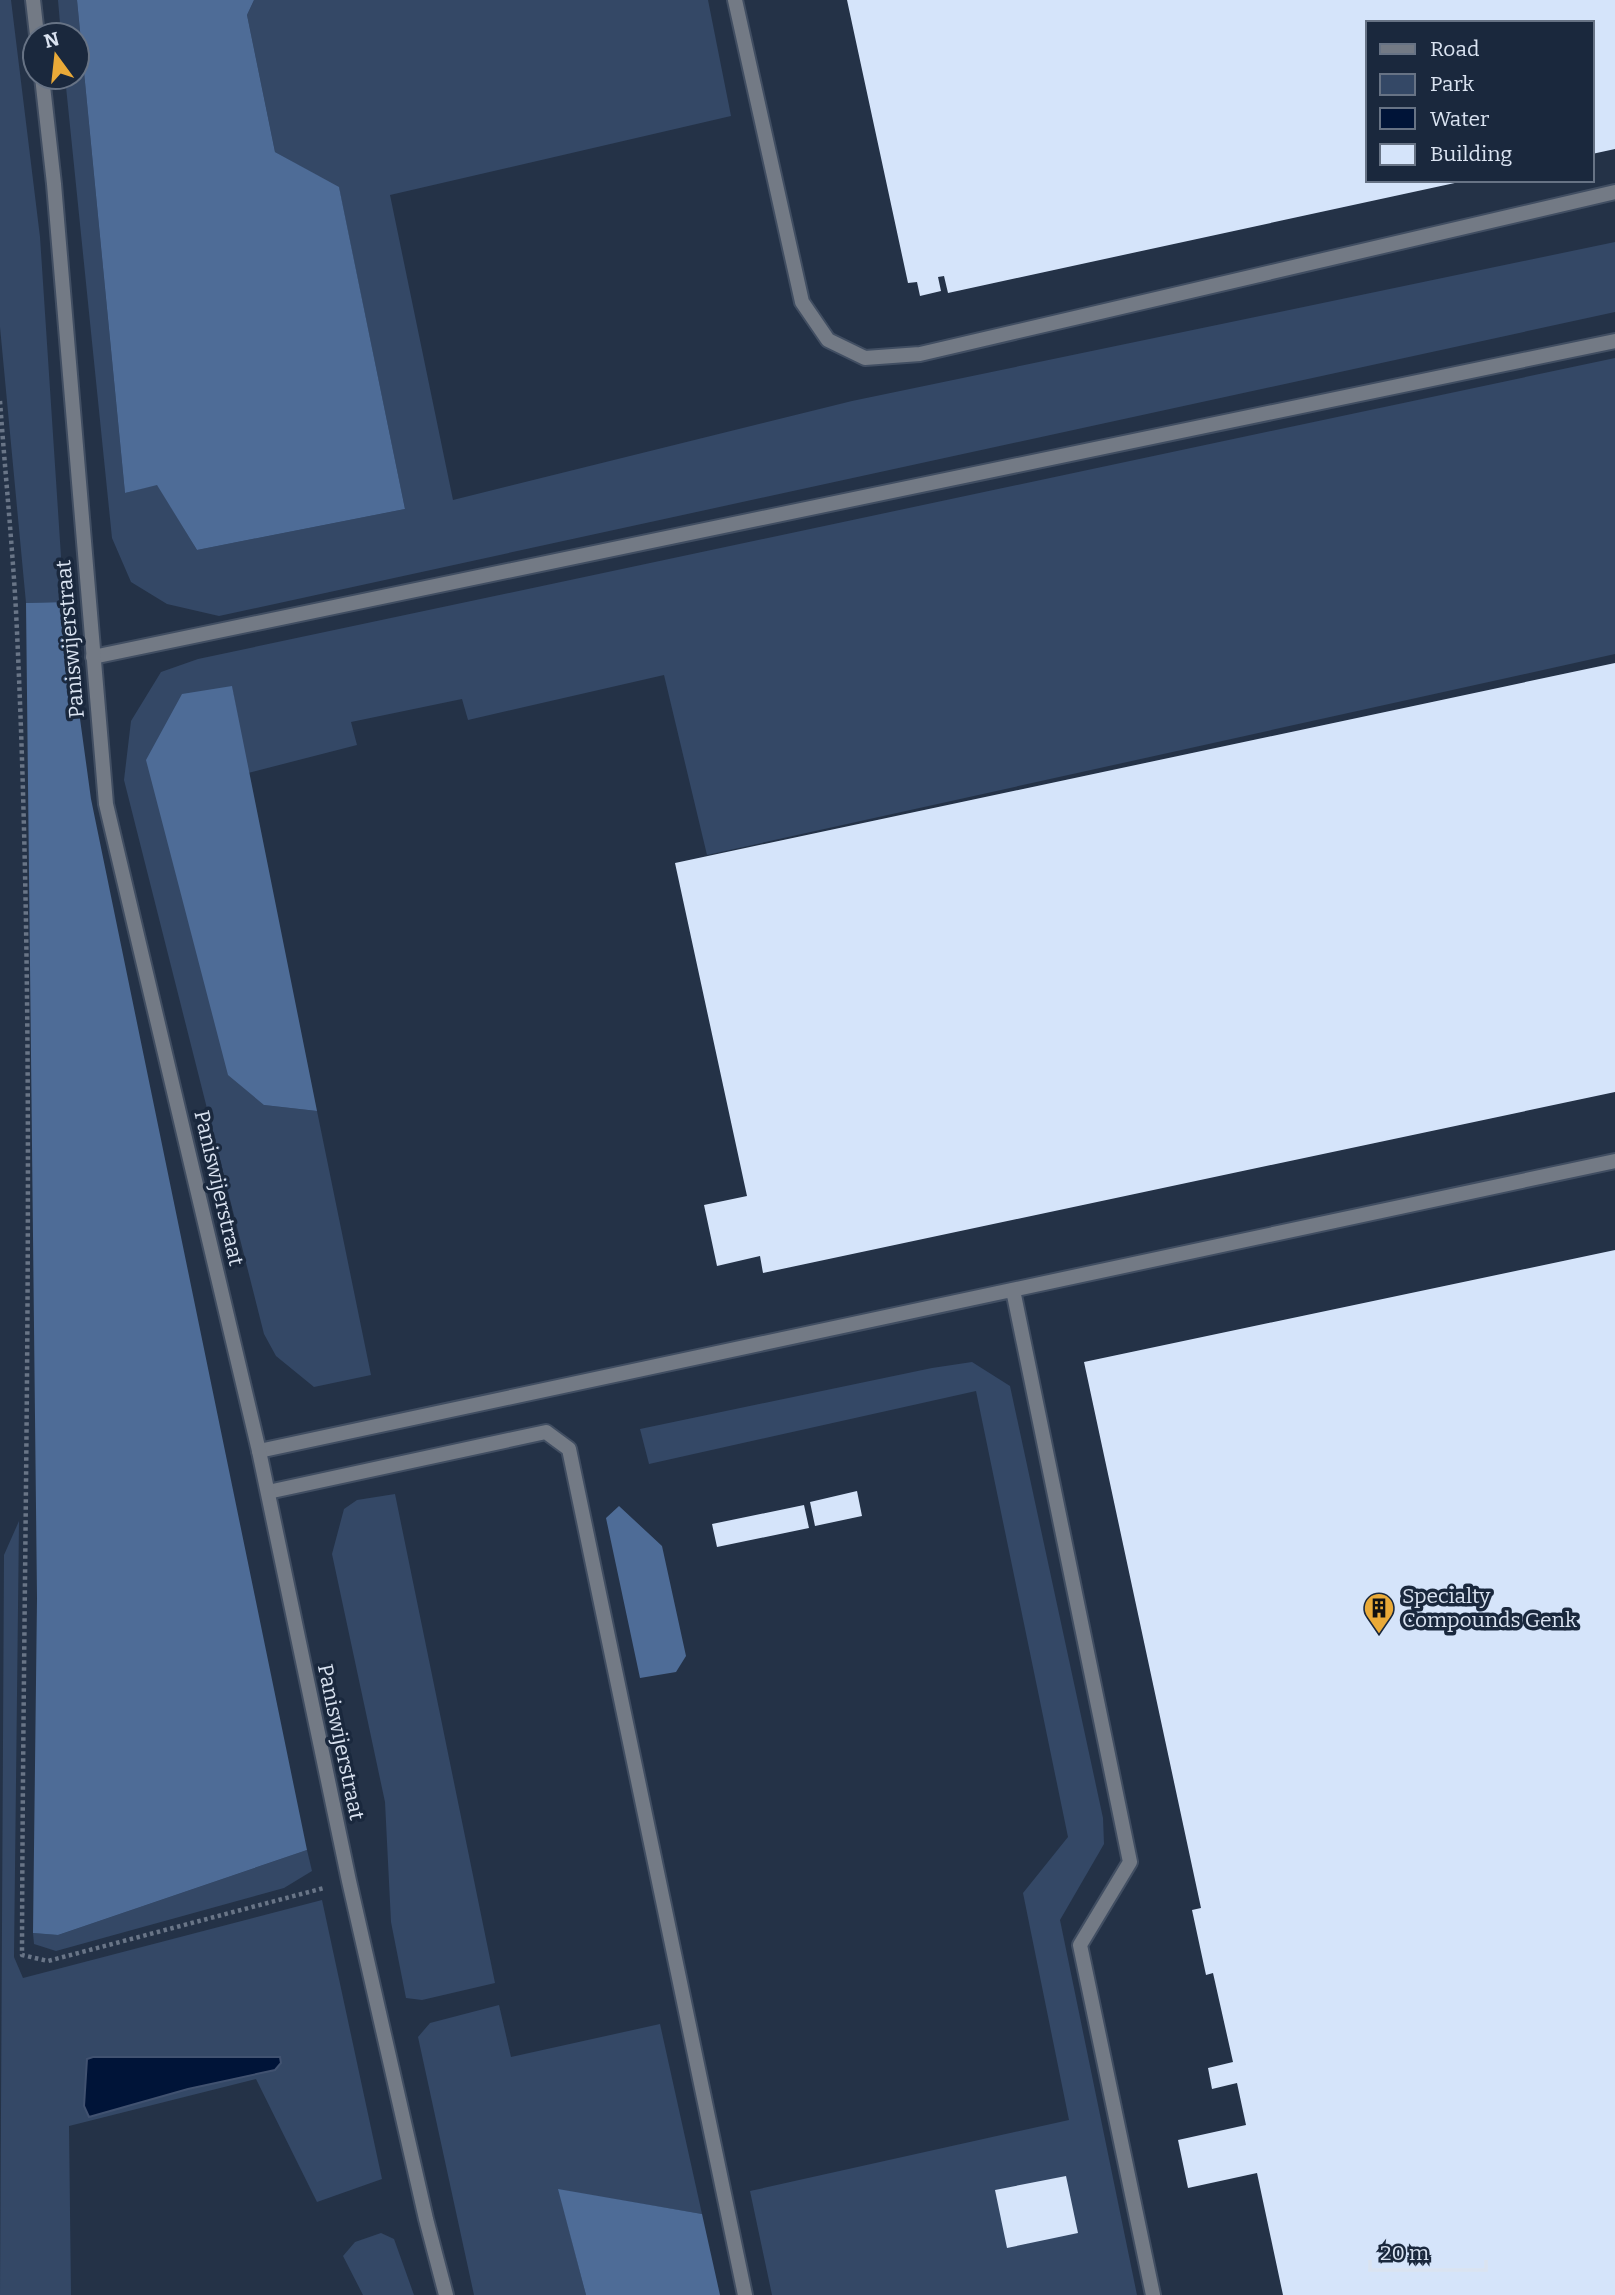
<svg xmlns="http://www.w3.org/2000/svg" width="1615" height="2295" font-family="Bitter,serif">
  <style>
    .green { fill: #344866 }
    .forest { fill: #4e6c97 }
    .water { fill: #001438; stroke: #415270; stroke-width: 2 }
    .building { fill: #d5e4fa }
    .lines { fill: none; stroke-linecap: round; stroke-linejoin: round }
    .service-casing { stroke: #414e62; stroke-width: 18 }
    .minor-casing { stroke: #414e62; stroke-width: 18 }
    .path { stroke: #697587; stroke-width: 4.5; stroke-dasharray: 3.5 3.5; stroke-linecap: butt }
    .service { stroke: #737a85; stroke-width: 14 }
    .minor { stroke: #737a85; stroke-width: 14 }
    .labels { text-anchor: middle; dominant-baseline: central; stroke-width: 7; stroke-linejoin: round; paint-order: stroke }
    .street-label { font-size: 21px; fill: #dae3f1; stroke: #1a283d }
    .poi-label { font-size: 21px; fill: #dae3f1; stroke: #1a283d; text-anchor: start }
  </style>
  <rect width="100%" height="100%" fill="#243247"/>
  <path class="green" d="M0,0h11l29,237 24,365 -38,1 -26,-276z
    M58,0h19l48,493 32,-9 40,66 208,-41 -66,-321 -64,-36 -28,-137 7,-15h454l23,116 -341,79 63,305 399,-99 763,-159v70l-1396,304 -52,-12 -36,-22 -19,-44 -47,-461h12v-42h-16z
    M1615,358v296l-908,201 -43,-180 -196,45 -6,-21 -111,23 6,23 -109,28 -16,-86 32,418 53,6 54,264 -57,12 -38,-31 -12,-22 -140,-554 7,-59 30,-49 37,-13z
    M972,1362l38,24 93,432 1,26 -44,76 77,375h-365l-22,-104 319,-71 -46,-227 45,-56 -92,-446 -327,73 -9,-35 292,-61z
    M395,1494l100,489 -73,17 -16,-2 -15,-76 -6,-120 -53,-248 12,-45 13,-9z
    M19,1521l-5,436 9,21 299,-78 60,279 -65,23 -61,-123 -187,47 2,169h-71l4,-740z
    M307,1850l5,21 -28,17 -228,63 -22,-7 -1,-11 25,2z
    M499,2005l12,52 149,-33 42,190 -143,-24 27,105h-112l-56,-258 12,-14z
    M381,2233l13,6 20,56h-51l-20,-39 12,-14z"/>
  <path class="forest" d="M77,0h177l-7,15 28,137 64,35 66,322 -208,41 -40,-65 -32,8z
    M64,602l27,197 216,1051 -249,85 -25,-2 4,-335 -11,-995z
    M232,686l85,425 -53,-6 -36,-30 -82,-315 36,-66z
    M619,1506l43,40 24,110 -10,16 -36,6 -34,-160z
    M558,2189l144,25 18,81h-134z"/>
  <path class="water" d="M93,2057h187l1,6 -6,7 -87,19 -99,28 -5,-11 3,-47z"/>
  <path class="building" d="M847,0h768v149l-23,5v-131h-224v157l96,1 -516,112 -4,-17 -6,1 3,14 -21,5 -3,-14 -9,1z
    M1615,663v429l-852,181 -3,-17 -43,10 -13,-61 43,-9 -72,-333z
    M1615,1250v1045h-332l-26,-122 -69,15 -10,-48 68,-15 -9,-42 -25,6 -4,-21 25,-6 -20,-89 -7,2 -14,-65 9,-2 -117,-546z
    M857,1491l5,25 -47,10 -5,-24z
    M804,1505l5,23 -92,19 -5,-23z
    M1066,2176l12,57 -71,15 -12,-58z"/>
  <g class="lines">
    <g class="service-casing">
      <path id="service" d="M735,0l67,302 26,38 37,18 55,-4 695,-162
        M93,657l1522,-316
        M1013,1290l117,572 -50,83 73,350
        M259,1451l1356,-290
        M268,1492l278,-60 23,17 176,846"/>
    </g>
    <g class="minor-casing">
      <path id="minor" d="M33,0l4,35
        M42,77l12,107 52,620 153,647 90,430 77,338 20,76"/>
    </g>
    <path class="path" d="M0,401c5,70 12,140 16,210 22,448 7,896 6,1344l26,6 276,-73"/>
    <use href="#service" class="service"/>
    <use href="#minor" class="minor"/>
  </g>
  <defs>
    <g id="building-pin" transform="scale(1.575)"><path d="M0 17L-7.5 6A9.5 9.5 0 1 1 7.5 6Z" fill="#eaaa38" stroke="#1a283d"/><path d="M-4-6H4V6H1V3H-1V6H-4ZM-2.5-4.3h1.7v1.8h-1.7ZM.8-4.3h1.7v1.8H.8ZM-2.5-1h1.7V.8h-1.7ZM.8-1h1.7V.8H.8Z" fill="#111"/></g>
  </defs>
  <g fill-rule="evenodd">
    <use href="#building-pin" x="1379" y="1608"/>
  </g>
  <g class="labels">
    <g class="street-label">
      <text transform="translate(70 639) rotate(-95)">Paniswijerstraat</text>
      <text transform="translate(219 1188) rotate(77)">Paniswijerstraat</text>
      <text transform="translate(341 1742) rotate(78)">Paniswijerstraat</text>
    </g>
    <g class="poi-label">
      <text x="1402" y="1596">Specialty<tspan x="1402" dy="24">Compounds Genk</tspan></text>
    </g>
  </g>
  <rect x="1366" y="21" width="228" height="161" fill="#1a283d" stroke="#677385" stroke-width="2"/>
  <rect x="1380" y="44" width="35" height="10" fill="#737a85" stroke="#677385" stroke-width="2"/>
  <text x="1430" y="56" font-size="21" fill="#dae3f1">Road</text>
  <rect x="1380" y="74" width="35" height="21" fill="#344866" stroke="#677385" stroke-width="2"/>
  <text x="1430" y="91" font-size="21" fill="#dae3f1">Park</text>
  <rect x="1380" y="108" width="35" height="21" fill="#001438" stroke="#677385" stroke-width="2"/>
  <text x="1430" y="126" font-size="21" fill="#dae3f1">Water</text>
  <rect x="1380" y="144" width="35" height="21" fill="#d5e4fa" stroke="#677385" stroke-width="2"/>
  <text x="1430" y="161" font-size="21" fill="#dae3f1">Building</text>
  <g transform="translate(56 56) rotate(345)"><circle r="33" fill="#1a283d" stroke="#677385" stroke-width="2"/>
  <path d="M0-5L12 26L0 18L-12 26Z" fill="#eaaa38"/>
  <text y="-10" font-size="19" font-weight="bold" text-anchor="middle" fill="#dae3f1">N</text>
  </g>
  <path d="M1370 2260v10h116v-10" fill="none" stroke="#dae3f1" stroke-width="3.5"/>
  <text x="1380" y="2260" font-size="21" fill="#dae3f1" stroke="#1a283d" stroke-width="5" paint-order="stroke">20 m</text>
</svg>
